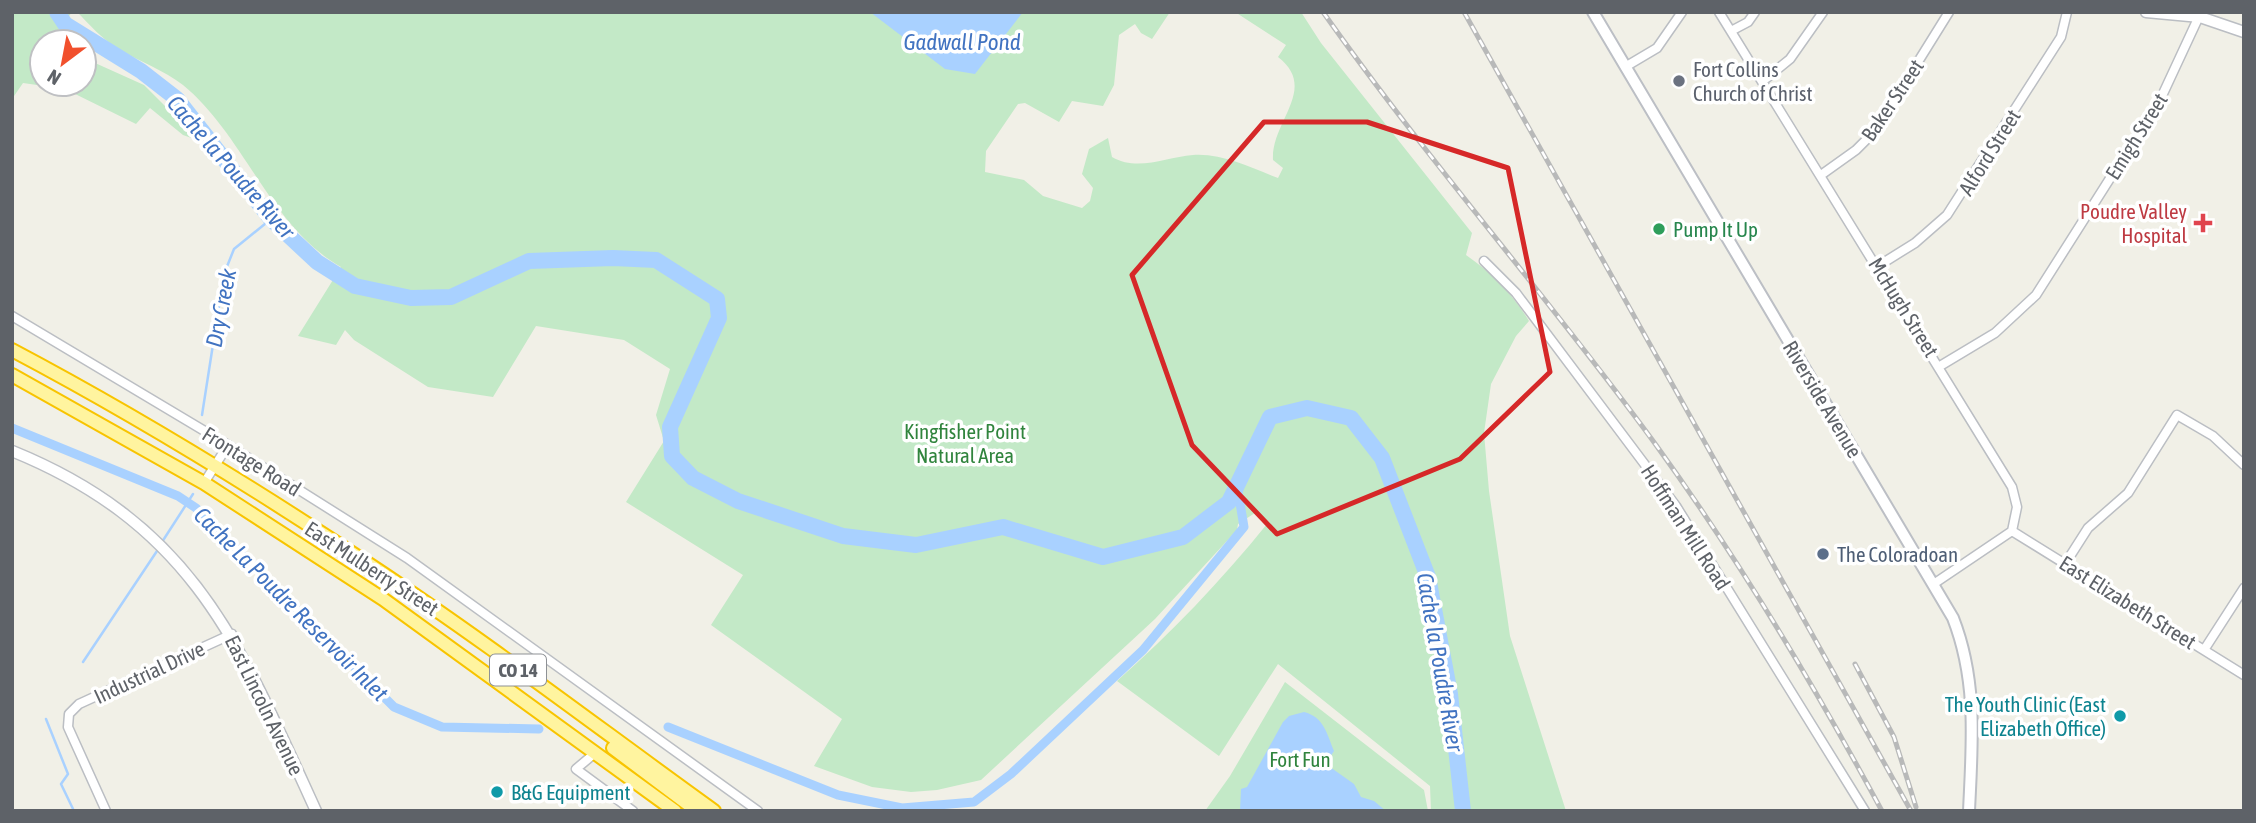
<svg xmlns="http://www.w3.org/2000/svg" width="2256" height="823" font-family="'Asap Condensed',sans-serif">
  <style>
    .green { fill: #c3e9c7 }
    .water { fill: #a9d1ff }
    .lines { fill: none; stroke-linecap: round; stroke-linejoin: round }
    .stream { stroke: #a9d1ff; stroke-width: 2.5 }
    .canal { stroke: #a9d1ff; stroke-width: 9 }
    .river { stroke: #a9d1ff; stroke-width: 16 }
    .minor-casing { stroke: #bbbec3; stroke-width: 11 }
    .tertiary-casing { stroke: #bbbec3; stroke-width: 13 }
    .secondary-casing { stroke: #bcbfc5; stroke-width: 14 }
    .trunk-casing { stroke: #f8c400; stroke-width: 16 }
    .minor { stroke: #fff; stroke-width: 8 }
    .tertiary { stroke: #fff; stroke-width: 10 }
    .secondary { stroke: #fff; stroke-width: 10 }
    .trunk { stroke: #fff49f; stroke-width: 12 }
    .rail-casing { stroke: #b8b9b9; stroke-width: 5 }
    .rail { stroke: #fff; stroke-width: 2.5; stroke-dasharray: 8; stroke-linecap: butt }
    .marked { fill: none; stroke: #d62828; stroke-width: 5; stroke-linejoin: round }
    .worship-dot { fill: #6b7280; stroke: #fff; stroke-width: 2.5 }
    .health-dot { fill: #e0444e; stroke: #fff; stroke-width: 2.5 }
    .leisure-dot { fill: #2e9e5b; stroke: #fff; stroke-width: 2.5 }
    .service-dot { fill: #5c6f8a; stroke: #fff; stroke-width: 2.5 }
    .culture-dot { fill: #0f9aa8; stroke: #fff; stroke-width: 2.5 }
    .labels { text-anchor: middle; dominant-baseline: central; stroke-width: 7; stroke-linejoin: round; paint-order: stroke }
    .shield { fill: #fff; stroke: #8e9195; stroke-width: 2 }
    .shield-label { font-size: 19px; font-weight: bold; fill: #5e6268 }
    .worship-label { font-size: 21px; fill: #5b616d; stroke: #fff; text-anchor: start }
    .street-label { font-size: 21px; fill: #5e6268; stroke: #fff }
    .health-label { font-size: 21px; fill: #be3a42; stroke: #fff; text-anchor: end }
    .leisure-label { font-size: 21px; fill: #27864d; stroke: #fff; text-anchor: start }
    .park-label { font-size: 21px; fill: #30843d; stroke: #fff }
    .service-label { font-size: 21px; fill: #4e5e75; stroke: #fff; text-anchor: start }
    .culture-label { font-size: 21px; fill: #0d838f; stroke: #fff; text-anchor: end }
    .water-label { font-size: 23px; font-style: italic; fill: #4173c1; stroke: #fff }
  </style>
  <rect width="100%" height="100%" fill="#f1f0e7"/>
  <path class="green" d="M12,12h60l-17,23 5,7h-18v42h42v-26l60,27 56,56 -17,-6 -33,-27 -14,16 -71,-35 -42,-6 -11,16z
    M77,12h1093l-18,27 -11,-6 -6,-9 -16,11 -5,50 -11,21 -31,-5 -13,21 -34,-19 -7,1 -32,47 -1,21 39,8 19,16 39,12 8,-7 3,-13 -11,-14 7,-25 19,-11 4,19c26,15 54,0 81,-2 30,-2 58,13 85,23l5,-10 -10,-8c-2,-39 46,-71 5,-103l8,-12 -51,-33h66l20,31 151,190 -6,22c27,19 46,38 63,66l-13,15 -25,48 -7,49 5,58 21,145 56,175h-135l-1,-25 -152,-122 -59,92 -102,-75c54,-48 104,-100 150,-157l-9,-13 -20,13 -1,6 -82,89 -174,161 -44,10 -26,2 -39,-5 -58,-21 28,-47 -131,-94 32,-50 -117,-73 38,-61 -8,-26 14,-46 -46,-29 -88,-14 -43,71 -65,-10 -74,-47 -9,-10 -9,15 -38,-9 43,-69c-71,-40 -96,-131 -158,-182 -19,-15 -45,-24 -66,-37 -15,-9 -28,-24 -40,-36z
    M1285,682l139,108 4,21h-223l25,-35z"/>
  <path class="water" d="M870,12h153l-48,62 -30,-5z
    M1304,712c20,5 23,22 30,39l-6,9 2,7 24,17 7,13 13,4 12,10h-146l1,-22 6,-2 36,-65 6,-6z"/>
  <g class="lines">
    <path class="stream" d="M202,415l22,-141 10,-25 37,-30
      M162,542l31,-48
      M83,662l76,-114
      M46,719l22,55 -7,10 13,27"/>
    <path class="canal" d="M12,428l166,68 18,12 198,199 48,20 97,2
      M668,727l170,68 64,13 72,-6 37,-28 132,-124 101,-123 -7,-42"/>
    <path class="river" d="M57,12l8,12 76,47 36,28 94,120 46,43 38,24 56,12 40,-1 78,-36 84,-3 43,2 61,39 2,19 -49,109 2,29 21,22 45,23 105,35 73,9 87,-18 100,30 80,-20 46,-35 41,-85 37,-9 44,10 31,40 46,119 22,117 13,117"/>
    <g class="minor-casing">
      <path id="minor" d="M1719,12l293,475 5,20 -5,24 -77,52
        M1731,31l17,-9 7,-10
        M1625,67l32,-19 25,-36
        M1763,81l27,-22 33,-47
        M1821,175l35,-25 19,-19 74,-119
        M1484,261l32,32 160,213 189,305
        M1878,266l37,-23 32,-28 114,-178 6,-25
        M12,316l216,129 179,113 351,253
        M1940,366l55,-33 41,-38 125,-197 40,-86
        M204,483l24,-38
        M2012,531l232,144
        M2065,564l23,-36 40,-35 49,-78 36,21 31,29
        M2204,650l40,-62
        M595,753l-19,16 57,42
        M106,811l-38,-84 1,-13 10,-10 153,-70"/>
    </g>
    <g class="tertiary-casing">
      <path id="tertiary" d="M2146,12l54,5 44,15
        M12,451c182,74 228,194 304,360"/>
    </g>
    <g class="secondary-casing">
      <path id="secondary" d="M1593,12l360,606c25,64 19,126 16,193"/>
    </g>
    <g class="trunk-casing">
      <path id="trunk" d="M12,350c123,65 242,138 358,215 118,78 230,164 344,246
        M12,375l192,108 179,116 292,212
        M613,748l84,63"/>
    </g>
    <use href="#minor" class="minor"/>
    <use href="#tertiary" class="tertiary"/>
    <use href="#secondary" class="secondary"/>
    <use href="#trunk" class="trunk"/>
    <g class="rail-casing">
      <path id="rail" d="M1323,12c105,149 226,286 333,433 84,116 158,240 226,366
        M1464,12l447,799
        M1855,664l39,73 22,70"/>
    </g>
    <use href="#rail" class="rail"/>
  </g>
  <path class="marked" d="M1264,122h103l141,46 42,204 -90,87 -183,75 -85,-89 -60,-170z"/>
  <circle class="worship-dot" cx="1679" cy="81" r="7"/>
  <path class="health-dot" d="M2199.5 212.5h7v7h7v7h-7v7h-7v-7h-7v-7h7z"/>
  <circle class="leisure-dot" cx="1659" cy="229" r="7"/>
  <circle class="service-dot" cx="1823" cy="554" r="7"/>
  <g class="culture-dot">
    <circle cx="2120" cy="716" r="7"/>
    <circle cx="497" cy="792" r="7"/>
  </g>
  <g class="labels">
    <rect class="shield" x="490" y="654.5" width="56" height="31" rx="5"/>
    <g class="shield-label">
      <text x="518" y="670">CO 14</text>
    </g>
    <g class="worship-label">
      <text x="1693" y="69">Fort Collins<tspan x="1693" dy="24">Church of Christ</tspan></text>
    </g>
    <g class="street-label">
      <text transform="translate(1892 100) rotate(-56)">Baker Street</text>
      <text transform="translate(2136 136) rotate(-58)">Emigh Street</text>
      <text transform="translate(1989 152) rotate(-58)">Alford Street</text>
      <text transform="translate(1904 307) rotate(58)">McHugh Street</text>
      <text transform="translate(1823 399) rotate(59)">Riverside Avenue</text>
      <text transform="translate(252 461) rotate(32)">Frontage Road</text>
      <text transform="translate(1686 527) rotate(57)">Hoffman Mill Road</text>
      <text transform="translate(372 568) rotate(33)">East Mulberry Street</text>
      <text transform="translate(2128 602) rotate(32)">East Elizabeth Street</text>
      <text transform="translate(149 672) rotate(-25)">Industrial Drive</text>
      <text transform="translate(265 705) rotate(64)">East Lincoln Avenue</text>
    </g>
    <g class="health-label">
      <text x="2187" y="211">Poudre Valley<tspan x="2187" dy="24">Hospital</tspan></text>
    </g>
    <g class="leisure-label">
      <text x="1673" y="229">Pump It Up</text>
    </g>
    <g class="park-label">
      <text x="965" y="431">Kingfisher Point<tspan x="965" dy="24">Natural Area</tspan></text>
      <text x="1300" y="759">Fort Fun</text>
    </g>
    <g class="service-label">
      <text x="1837" y="554">The Coloradoan</text>
    </g>
    <g class="culture-label">
      <text x="2106" y="704">The Youth Clinic (East<tspan x="2106" dy="24">Elizabeth Office)</tspan></text>
      <text x="511" y="792" text-anchor="start">B&amp;G Equipment</text>
    </g>
    <g class="water-label">
      <text x="962" y="42">Gadwall Pond</text>
      <text transform="translate(231 167) rotate(49)">Cache la Poudre River</text>
      <text transform="translate(221 308) rotate(-79)">Dry Creek</text>
      <text transform="translate(291 604) rotate(45)">Cache La Poudre Reservoir Inlet</text>
      <text transform="translate(1440 662) rotate(80)">Cache la Poudre River</text>
    </g>
  </g>
  <rect width="2256" height="823" fill="none" stroke="#5e6268" stroke-width="28"/>
  <g transform="translate(63 63) rotate(212)"><circle r="33" fill="#ffffff" stroke="#bfc0c3" stroke-width="2"/>
  <path d="M0-5L12 26L0 18L-12 26Z" fill="#f1502d"/>
  <text y="-10" font-size="19" font-weight="bold" text-anchor="middle" fill="#5e6268">N</text>
  </g>
</svg>
